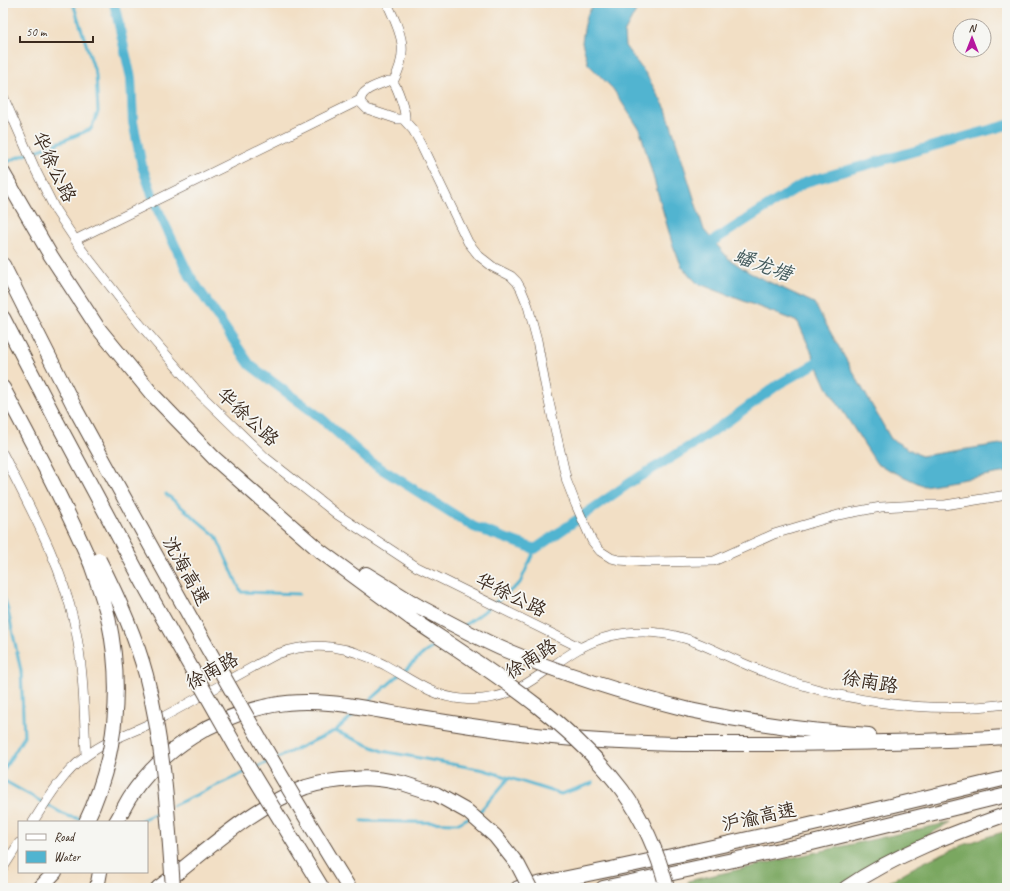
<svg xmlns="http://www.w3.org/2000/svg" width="1010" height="891" font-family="Caveat,'LXGW WenKai TC',sans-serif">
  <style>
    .forest { fill: #7aa760; stroke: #5a683f }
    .water { fill: #51b4d0; stroke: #466f77 }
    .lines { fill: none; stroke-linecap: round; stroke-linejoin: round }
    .stream { stroke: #51b4d0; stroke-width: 3 }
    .canal { stroke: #51b4d0; stroke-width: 10 }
    .minor-casing { stroke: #564537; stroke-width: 10 }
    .highway-casing { stroke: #564537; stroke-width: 16 }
    .minor { stroke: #fff; stroke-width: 9 }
    .highway { stroke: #fff; stroke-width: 14 }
    .highway-bridge-casing { stroke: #564537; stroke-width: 16; stroke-linecap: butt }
    .highway-bridge { stroke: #fff; stroke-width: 14 }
    .labels { text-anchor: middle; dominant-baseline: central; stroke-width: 3.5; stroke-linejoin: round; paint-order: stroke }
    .street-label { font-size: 19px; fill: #3b2a1e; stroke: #f6f6f2 }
    .water-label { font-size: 20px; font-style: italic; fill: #435a5c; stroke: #f6f6f2 }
  </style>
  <rect width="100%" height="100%" fill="#f6f6f2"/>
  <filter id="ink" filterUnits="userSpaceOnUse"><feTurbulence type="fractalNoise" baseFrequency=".025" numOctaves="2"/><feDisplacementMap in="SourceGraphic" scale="8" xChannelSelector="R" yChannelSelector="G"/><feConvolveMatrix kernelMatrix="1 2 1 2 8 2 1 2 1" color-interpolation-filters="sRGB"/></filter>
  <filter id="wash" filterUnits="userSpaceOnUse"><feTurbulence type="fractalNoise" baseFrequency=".012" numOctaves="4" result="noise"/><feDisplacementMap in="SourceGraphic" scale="16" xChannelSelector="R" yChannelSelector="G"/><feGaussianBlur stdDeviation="0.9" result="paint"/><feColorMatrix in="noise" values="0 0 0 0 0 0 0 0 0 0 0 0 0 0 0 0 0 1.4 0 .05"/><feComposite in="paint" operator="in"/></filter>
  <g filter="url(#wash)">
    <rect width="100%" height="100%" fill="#f2dfc5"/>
    <path class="forest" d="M951,822l-60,34 -50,32h-152l-1,-7z
      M1007,831v57h-127c40,-27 80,-44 127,-57z"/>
    <path class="water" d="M594,3h46l-16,30 1,13 21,28 20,35 38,121 25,29 21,14 64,30 77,136 30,17 86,-13v29l-83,14 -47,-22 -50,-77 -29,-65 -101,-39 -15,-16 -10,-24 -32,-113 -27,-41 -25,-25 -6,-22 4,-25z"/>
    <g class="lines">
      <path class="stream" d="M3,165l10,-6 40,-14 38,-16 7,-17 -2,-37 -23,-72
        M166,494l50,42 25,56 58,2
        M3,595l4,11 14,65 3,66 -21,34
        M463,626l19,-13 38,-30 15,-34
        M367,703l57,-50 17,-11
        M335,731l47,20 102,19 77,24 32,-11
        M275,759l60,-28 23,-20
        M253,769l15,-7
        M3,780l64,36 15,3
        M172,806l74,-34
        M475,814l6,-4 28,-32
        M362,821l97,2 9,-5
        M129,822l10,-1 24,-11"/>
      <path class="canal" d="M114,3l17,75 2,44 9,44 15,42 31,65 62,92 71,53 48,43 105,66 61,22 99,-69 58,-35 39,-26 48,-35 36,-20 9,-13
        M702,248l104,-66 201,-57"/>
    </g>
  </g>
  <g filter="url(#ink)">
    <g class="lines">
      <g class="minor-casing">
        <path id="minor" d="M387,3c14,30 23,48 6,79
          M388,81h4c5,4 14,31 13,38h-8l-30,-10 -6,-6c-3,-13 17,-18 27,-22z
          M3,96l33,75 20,40 26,39 57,73 60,70 67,65 72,57 79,52 164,81
          M403,119l10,11 7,12 48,100 11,14 14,11 18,9 6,6 4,7 7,17 9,34 8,44 22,98 9,23 16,36 8,10 11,7 8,2 28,2 67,-1 60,-27 64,-19 43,-8 39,-2h25l62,-10
          M75,240l285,-140
          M3,454c27,54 58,109 71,168 10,44 10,89 12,134
          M33,822c15,-24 30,-49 53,-66 22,-17 49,-24 73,-37 40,-21 78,-44 118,-65 39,-14 72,-8 108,11 25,14 48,32 77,34 54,5 76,-27 118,-51 19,-10 42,-16 63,-16 45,0 71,20 109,35 80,33 170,48 255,37
          M3,868l16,-25"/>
      </g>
      <g class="highway-casing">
        <path id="highway" d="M3,173l48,83 47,72 54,66 62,64 106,93 91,67
          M3,265l73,145
          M3,318l53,102
          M3,388c31,58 62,116 88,176
          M366,574l52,32
          M690,710c59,13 118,21 179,25
          M116,822c5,-8 9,-17 14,-25 33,-49 85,-81 143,-92 45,-9 96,4 141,12 49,8 99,16 149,21 72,7 145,6 217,6 76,-1 152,-2 227,-7
          M40,888l15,-16
          M97,888l3,-16
          M158,888c48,-36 91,-80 148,-101 15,-5 33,-7 48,-8 16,-2 32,1 48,4
          M518,888c164,-32 327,-71 489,-110
          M603,888l209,-45 195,-48
          M846,888c50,-34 105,-54 161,-74"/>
      </g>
      <use href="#minor" class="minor"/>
      <use href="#highway" class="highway"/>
      <g class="highway-bridge-casing">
        <path id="highway-bridge" d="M76,410c88,161 176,322 273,478
          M56,420l91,170 92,162 83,136
          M99,560c19,37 36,75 47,115 18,70 22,142 27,213
          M418,606c29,15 57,31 87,44 60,25 121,44 185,60
          M411,618c74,50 156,99 211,172 21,29 36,63 45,98
          M402,783l34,11 32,18 27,24 23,29 12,23
          M86,822c31,-64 37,-136 22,-205 -4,-18 -11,-35 -17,-53"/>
      </g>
      <use href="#highway-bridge" class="highway-bridge"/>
    </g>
  </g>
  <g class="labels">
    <g class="street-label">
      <text transform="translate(54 167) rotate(64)">华徐公路</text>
      <text transform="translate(248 417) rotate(43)">华徐公路</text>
      <text transform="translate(186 571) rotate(61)">沈海高速</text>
      <text transform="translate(511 595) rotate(26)">华徐公路</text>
      <text transform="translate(531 659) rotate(-32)">徐南路</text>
      <text transform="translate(212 671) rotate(-29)">徐南路</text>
      <text transform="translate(870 682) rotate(10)">徐南路</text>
      <text transform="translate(759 817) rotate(-12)">沪渝高速</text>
    </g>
    <g class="water-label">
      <text transform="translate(763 265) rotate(20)">蟠龙塘</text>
    </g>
  </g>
  <rect width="1010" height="891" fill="none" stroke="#f6f6f2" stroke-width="16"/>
  <rect x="18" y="821" width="130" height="52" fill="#f6f6f2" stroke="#aba49d"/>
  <rect x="26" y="834" width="20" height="6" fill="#ffffff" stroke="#aba49d"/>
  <text x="54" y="841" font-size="12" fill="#3b2a1e">Road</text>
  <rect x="26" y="851" width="20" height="12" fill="#51b4d0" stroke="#aba49d"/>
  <text x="54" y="861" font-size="12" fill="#3b2a1e">Water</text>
  <g transform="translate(972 38)"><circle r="19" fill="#f6f6f2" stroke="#aba49d"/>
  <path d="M0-3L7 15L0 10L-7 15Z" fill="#b5179e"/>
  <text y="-6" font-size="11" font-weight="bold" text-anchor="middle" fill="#3b2a1e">N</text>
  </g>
  <path d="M20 36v6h73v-6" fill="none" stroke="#3b2a1e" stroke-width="2"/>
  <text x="26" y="36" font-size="12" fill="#3b2a1e" stroke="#f6f6f2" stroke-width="3" paint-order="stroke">50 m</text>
</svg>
